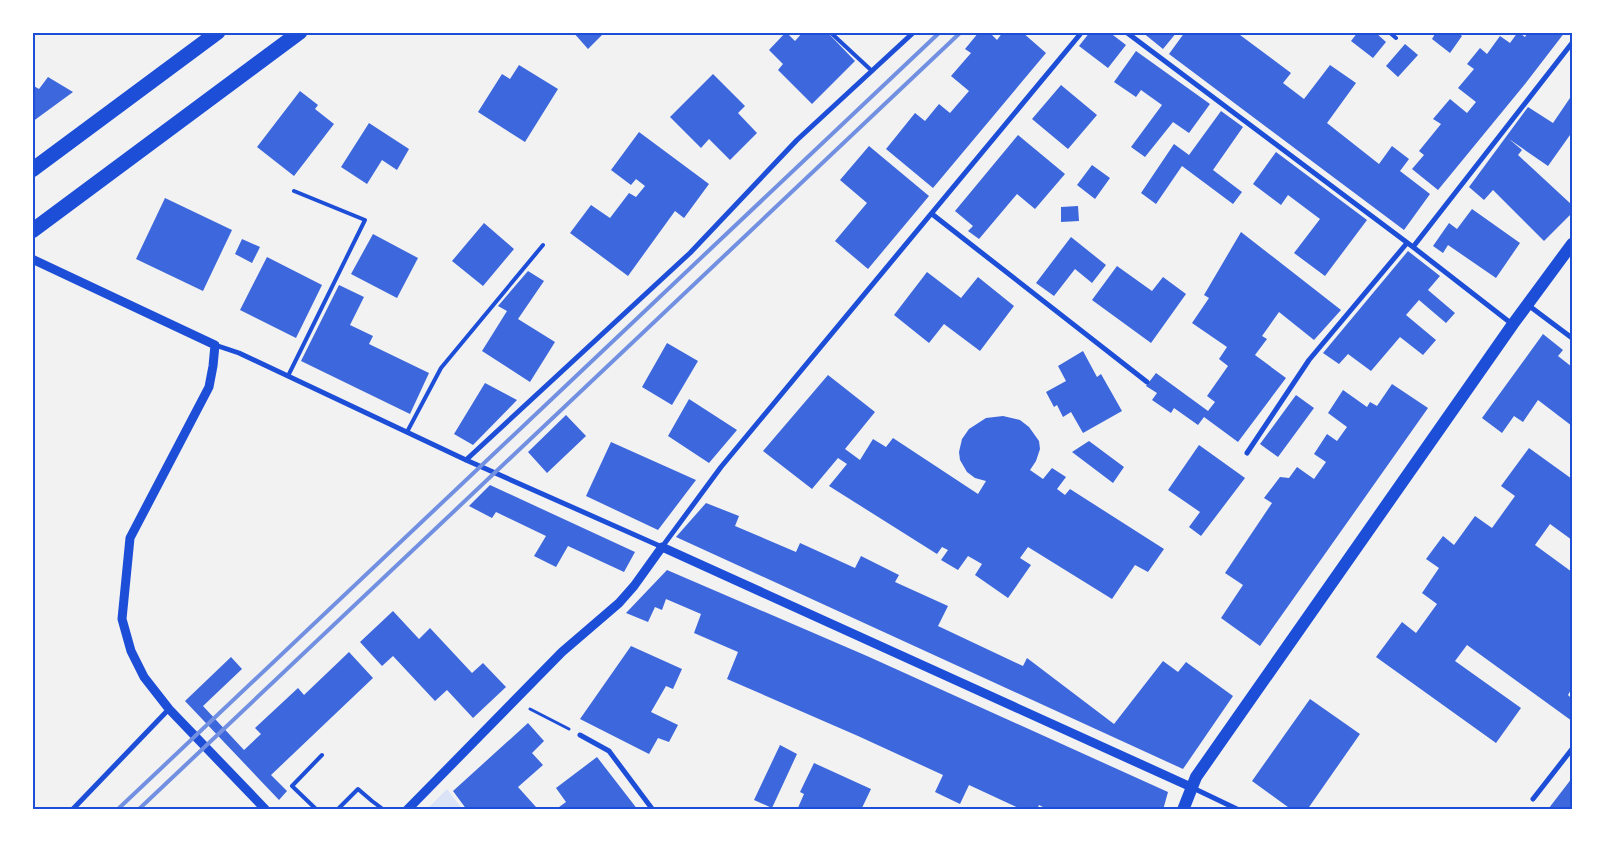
<svg xmlns="http://www.w3.org/2000/svg" width="1605" height="842" font-family="Arial,sans-serif">
  <style>
    .green { fill: #dbe4f7 }
    .building { fill: #3d67dc }
    .lines { fill: none; stroke-linecap: round; stroke-linejoin: round }
    .path { stroke: #1d4ed8; stroke-width: 3 }
    .service { stroke: #1d4ed8; stroke-width: 4 }
    .minor { stroke: #1d4ed8; stroke-width: 5 }
    .tertiary { stroke: #1d4ed8; stroke-width: 9 }
    .primary { stroke: #1d4ed8; stroke-width: 12 }
    .motorway { stroke: #1d4ed8; stroke-width: 15 }
    .rail { stroke: #7290e2; stroke-width: 4 }
    .neatline { fill: none; stroke: #1d4ed8; stroke-width: 2 }
  </style>
  <rect width="100%" height="100%" fill="#f2f2f2"/>
  <path class="green" d="M447,789l15,20h-35z"/>
  <path class="building" d="M573,32h32l-17,17z
    M786,32l9,9 8,-9h24l28,29 -43,43 -34,-34 5,-6 -14,-14z
    M979,32h10l8,8 6,-8h19l24,21 -113,135 -47,-39 29,-36 10,8 14,-17 11,9 19,-22 -18,-15 20,-23 -6,-4z
    M1090,32h19l17,13 -18,23 -29,-22z
    M1142,32h35l-14,17z
    M1185,32h51l55,41 -8,10 21,16 26,-34 26,18 -29,40 52,41 13,-18 17,13 -9,12 30,23 -26,36 -235,-176z
    M1358,32h17l11,10 -13,16 -22,-17z
    M1436,32h21l5,4 -12,17 -18,-14z
    M1518,32l7,5 3,-5h37l-40,52 -87,106 -26,-21 12,-14 -5,-4 22,-27 -8,-5 17,-20 17,14 9,-11 -18,-14 16,-19 -7,-5 13,-16 7,6 13,-18 10,7z
    M1405,44l13,11 -20,22 -12,-11z
    M1136,51l74,53 -21,29 -16,-11 -28,35 -14,-10 31,-42 -21,-15 -5,7 -22,-15z
    M519,65l39,24 -33,53 -47,-30 24,-38 8,5z
    M713,74l32,32 -7,7 19,20 -27,27 -21,-21 -8,9 -31,-31z
    M48,77l25,15 -41,30v-37l7,4z
    M1061,85l36,30 -29,34 -36,-30z
    M300,91l18,14 -3,4 19,15 -40,52 -37,-29z
    M1572,95v41l-2,-1 -22,31 -39,-27 13,11 -4,5 54,50v8l-28,28 -51,-51 -9,10 -15,-13 59,-80 25,16z
    M1221,111l22,16 -30,43 29,22 -9,12 -51,-38 -26,38 -15,-11 33,-49 15,11z
    M369,123l40,26 -12,21 -15,-10 -15,24 -26,-17z
    M639,132l70,52 -25,34 -9,-7 -47,65 -58,-43 21,-28 19,13 19,-25 7,4 9,-11 -9,-7 -5,6 -20,-15z
    M1018,135l47,39 -30,35 -18,-15 -38,45 -11,-8 5,-5 -18,-15z
    M869,146l60,50 -61,73 -33,-28 32,-38 -27,-23z
    M1276,152l91,68 -42,56 -31,-23 26,-34 -32,-24 -7,10 -28,-21z
    M1092,165l18,13 -15,21 -18,-14z
    M165,198l67,32 -29,61 -67,-32z
    M1078,206l1,15 -18,1v-15z
    M1472,209l48,34 -24,35 -48,-33 -5,8 -10,-7 16,-23 8,6z
    M484,223l30,26 -31,37 -31,-25z
    M1241,232l100,78 -27,30 -35,-28 -17,24 5,3 -12,16 31,23 -48,64 -34,-25 -6,8 -24,-17 -3,5 -19,-13 5,-7 -11,-7 10,-13 52,38 7,-9 -8,-6 21,-30 -9,-7 8,-12 -35,-24 17,-25 -5,-3z
    M373,234l45,24 -21,40 -46,-24z
    M1071,237l35,28 -14,18 -17,-14 -21,27 -18,-13z
    M242,239l18,8 -8,16 -17,-9z
    M1408,251l32,25 -12,14 27,23 -9,10 -27,-23 -13,15 30,25 -13,15 -23,-18 -29,34 -23,-17 -9,10 -16,-11z
    M267,257l55,28 -26,53 -56,-28z
    M1117,266l35,25 11,-14 23,17 -35,49 -59,-43z
    M528,271l16,10 -26,38 37,23 -25,40 -48,-31 25,-40 -9,-5z
    M927,272l34,26 17,-21 36,29 -34,45 -36,-27 -15,19 -35,-28z
    M339,285l25,12 -14,28 23,11 -4,8 60,29 -19,41 -109,-53z
    M1543,334l20,16 -5,6 14,11v59l-34,-26 -15,22 -9,-6 -12,17 -20,-15z
    M667,343l31,18 -26,44 -30,-18z
    M1083,351l14,26 4,-3 21,37 -39,22 -12,-21 -8,5 -6,-12 -3,2 -8,-15 20,-11 -8,-15z
    M828,375l47,37 -30,37 15,11 13,-21 13,8 7,-9 85,56 8,-13 -11,-3 -8,-6 -7,-12 -1,-8 3,-13 7,-10 17,-11 17,-2 17,4 9,7 10,14 1,8 -4,12 -6,9 13,9 9,-11 14,9 -9,12 8,6 5,-6 94,60 -16,23 -13,-7 -23,34 -84,-52 -8,11 11,7 -23,33 -33,-23 7,-11 -14,-8 -10,14 -17,-10 7,-10 -6,-3 -5,7 -108,-68 18,-22 -9,-6 -26,31 -49,-38z
    M485,383l32,17 -44,45 -19,-11z
    M1392,384l36,24 -168,238 -39,-28 22,-33 -18,-12 47,-70 -8,-5 16,-21 9,1 8,-11 17,12 12,-17 -12,-8 13,-20 10,7 10,-14 -19,-14 15,-23 24,17 3,-5 7,4z
    M1296,395l18,13 -36,49 -18,-13z
    M689,399l48,31 -28,33 -41,-27z
    M566,415l20,21 -39,37 -19,-21z
    M1089,441l35,26 -11,16 -41,-31z
    M611,442l85,38 -38,50 -72,-34z
    M1199,445l46,33 -44,58 -12,-9 11,-15 -32,-22z
    M1529,448l43,31v61l-22,-16 -15,21 37,27v116l-4,7 4,4v22l-105,-76 -12,16 66,47 -25,35 -120,-86 26,-35 14,11 21,-29 -15,-11 17,-25 -13,-9 17,-23 11,9 21,-29 17,12 23,-32 -14,-10z
    M490,485l145,67 -11,20 -56,-26 -12,21 -22,-11 12,-20 -50,-24 -4,6 -23,-12z
    M706,503l33,13 -4,10 61,26 4,-9 55,25 6,-12 38,19 -4,7 53,24 -10,20 85,40 4,-8 87,66 49,-63 15,11 8,-10 47,34 -50,73 -507,-232z
    M667,570l200,86 301,136 -5,18h-114l-10,-5 -2,5h-14l-54,-25 -9,19 -25,-12 8,-17 -85,-39 -131,-57 11,-27 -44,-19 7,-19 -35,-15 -4,11 -7,-3 -7,15 -22,-9z
    M393,611l26,28 11,-11 42,45 11,-10 23,24 -33,31 -26,-28 -12,11 -42,-45 -11,10 -22,-24z
    M631,646l51,23 -9,20 -7,-3 -15,26 27,13 -9,17 -11,-4 -9,16 -69,-35z
    M349,652l24,26 -102,97 16,16 -8,9 -94,-99 46,-44 11,12 -39,37 41,44 17,-16 -6,-6 43,-40 6,7z
    M1310,699l50,35 -53,76h-15l-40,-29z
    M528,723l16,18 -12,12 11,12 -25,22 18,20 -2,3h-67l-14,-19z
    M780,745l17,9 -25,54 -18,-8z
    M597,757l41,53h-83l11,-8 -10,-14z
    M814,763l57,26 -10,21h-64l7,-16 -4,-2z
    M1572,778v32h-22l-1,-2z"/>
  <g class="lines">
    <path class="path" d="M530,709l39,20"/>
    <path class="service" d="M830,32l42,39
      M1389,32l7,6
      M288,376l77,-156 -71,-29
      M407,432l34,-64 102,-123
      M317,810l-25,-24 30,-31
      M337,810l21,-21 14,12 12,9"/>
    <path class="minor" d="M1126,32l287,215 99,77
      M932,214l215,168
      M1413,247l159,-204
      M1528,305l44,33
      M215,345l24,8 227,107 196,87 59,-80 361,-435
      M1247,453l62,-93 98,-117
      M466,460l224,-207 107,-113 117,-108
      M580,735l29,16 44,59
      M1193,788l46,22
      M1533,799l39,-50
      M72,810l97,-101"/>
    <path class="tertiary" d="M32,259l183,86 -2,21 -4,21 -79,151 -8,81 9,32 13,26 25,32 97,101
      M407,810l155,-158 57,-49 15,-17 28,-39 529,240"/>
    <path class="primary" d="M1183,810l13,-33 317,-453 59,-80"/>
    <path class="motorway" d="M32,170l186,-138
      M32,231l268,-199"/>
    <path class="rail" d="M117,810l823,-778
      M138,810l823,-778"/>
  </g>
  <rect width="1605" height="842" fill="none" stroke="#ffffff" stroke-width="68"/>
  <rect x="34" y="34" width="1537" height="774" class="neatline"/>
</svg>
